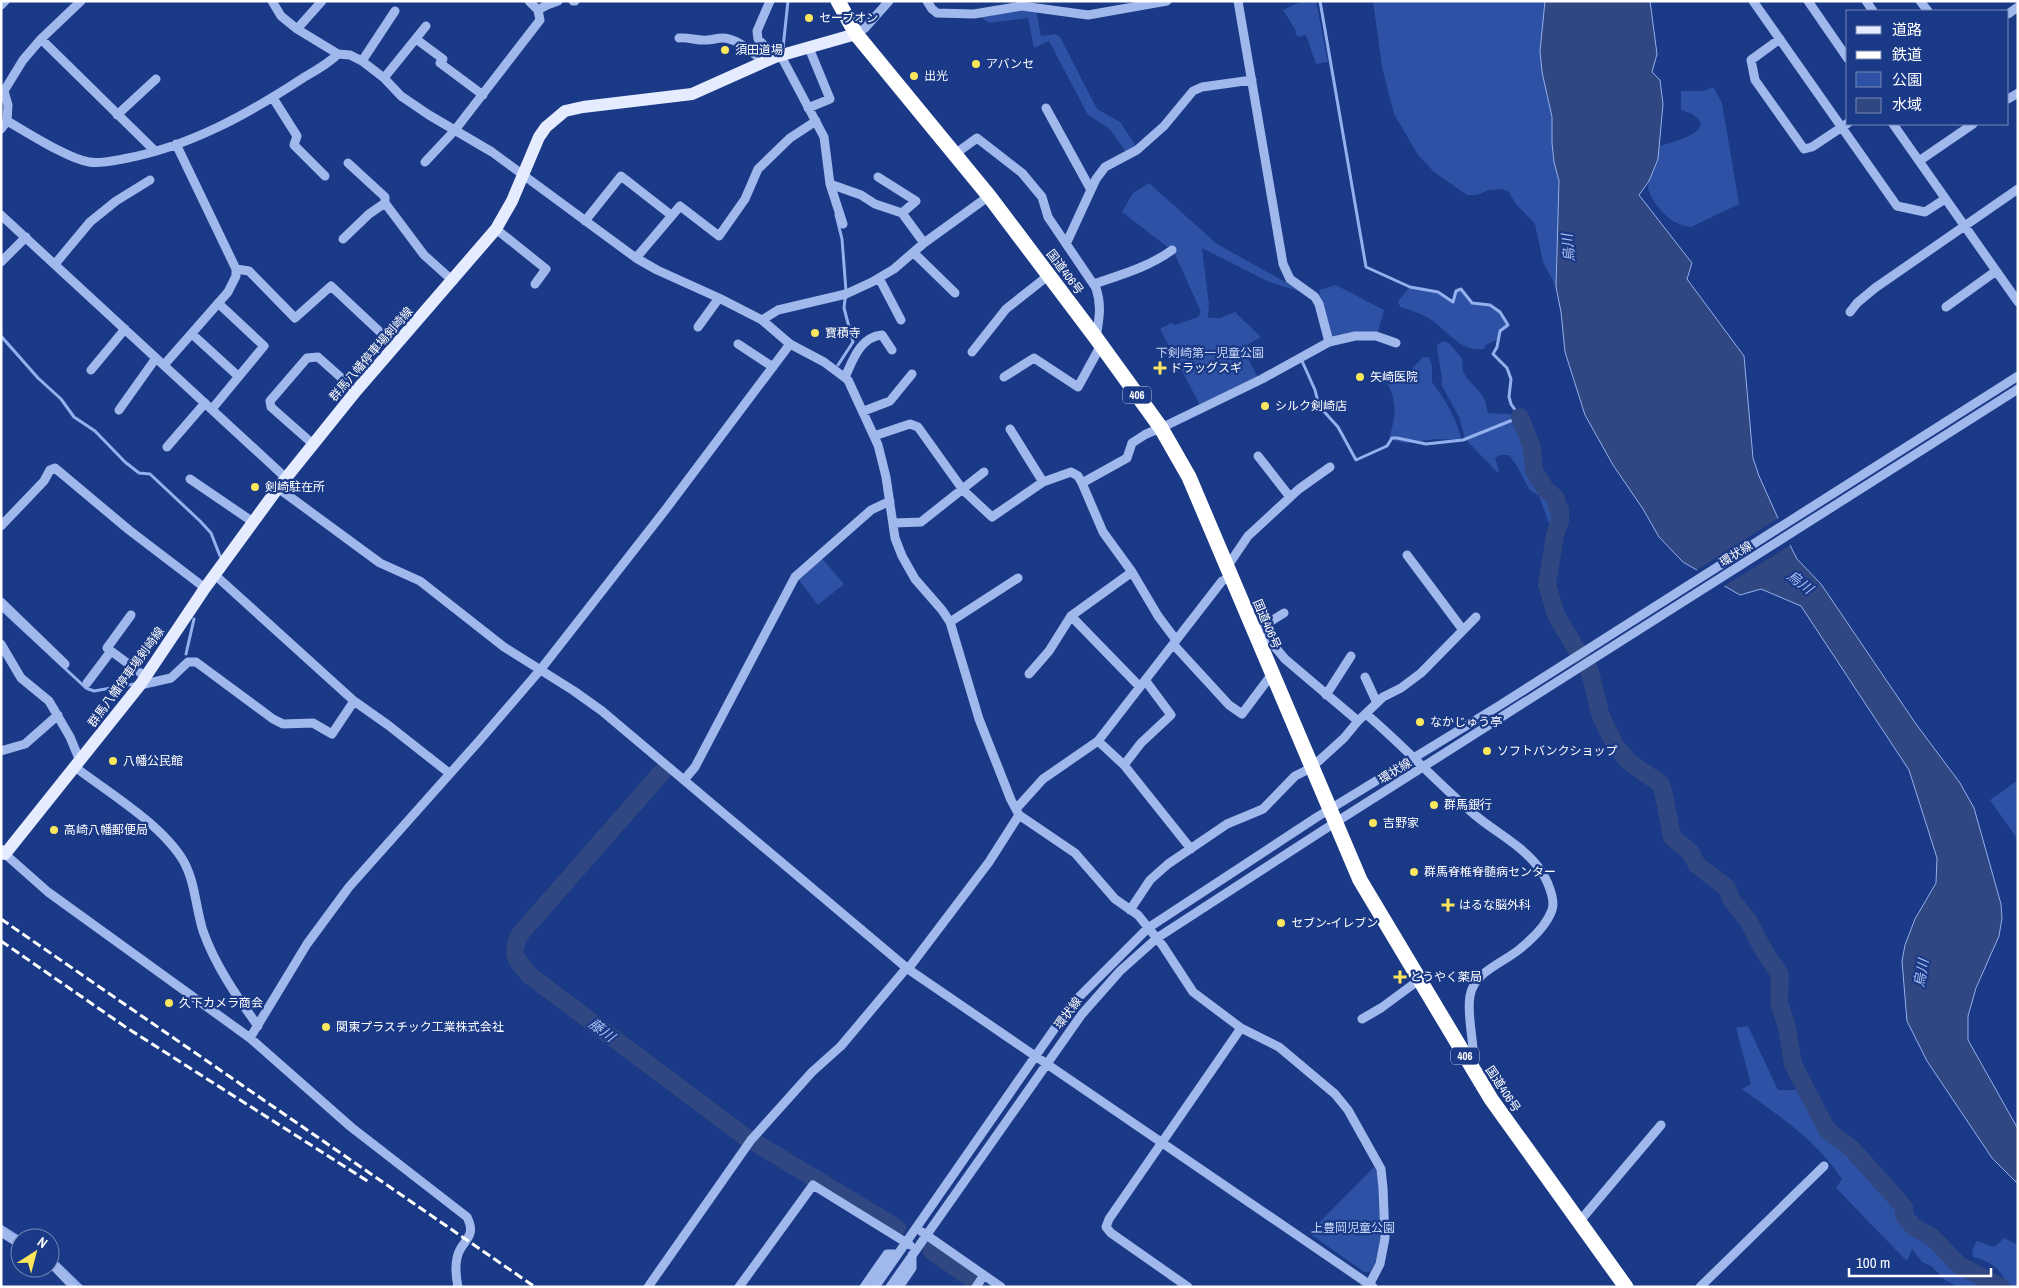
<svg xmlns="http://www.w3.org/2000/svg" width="2019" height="1288" font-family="'Archivo Narrow','Noto Sans JP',sans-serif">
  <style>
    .green { fill: #2d51a4 }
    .water { fill: #304781; stroke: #94b0ee }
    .pier { fill: #1a3986 }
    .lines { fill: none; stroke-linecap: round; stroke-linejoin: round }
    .stream { stroke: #94b0ee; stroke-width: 3 }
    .river { stroke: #304781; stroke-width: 18 }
    .minor { stroke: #a1b8ec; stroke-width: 9 }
    .major { stroke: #e6ecff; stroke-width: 12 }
    .highway { stroke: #fff; stroke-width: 15 }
    .rail { stroke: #fff; stroke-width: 3; stroke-dasharray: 9 4; stroke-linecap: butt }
    .poi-dot { fill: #fee75d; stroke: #1a3986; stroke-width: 2 }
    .labels { text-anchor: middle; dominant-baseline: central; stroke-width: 4.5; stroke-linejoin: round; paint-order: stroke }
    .shield { fill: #1a3986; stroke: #bac4db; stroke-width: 1 }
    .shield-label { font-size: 11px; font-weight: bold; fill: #fff }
    .poi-label { font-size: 12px; fill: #fff; stroke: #1a3986; text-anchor: start }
    .street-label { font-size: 12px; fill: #fff; stroke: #1a3986 }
    .park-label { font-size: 12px; fill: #c6d6f9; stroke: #1a3986 }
    .water-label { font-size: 14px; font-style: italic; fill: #adc2f3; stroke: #1a3986 }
  </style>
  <rect width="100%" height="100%" fill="#1a3986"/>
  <path class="green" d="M1302,1h14l12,61 -12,2 -10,-29 -9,2 -2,-8 -12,-19z
    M1373,1h172l-5,50 2,21 10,45v26l2,19 5,19 -3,106 -13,-25 -8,-38 -20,-21 -6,-11 -7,-3 -13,1 -12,5h-10l-33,-23 -16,-17 -24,-41 -12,-47z
    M1021,10h15l5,26 14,-2 5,3 37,72 23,13 16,24 -10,6 -17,-24 -21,-13 -39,-74 -15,7 -6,-30 -38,5 -10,-6z
    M1713,87l9,16 17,101 -48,23c-19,-1 -38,-21 -43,-39l5,-38 3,-3c9,-3 60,-14 40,-30 -3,-4 -10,-5 -15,-7v-19h23z
    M1149,183l68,61 88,49 -36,-11 -67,-34 7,56 -1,14h12l15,-6 26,25 -19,11 16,29 -58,28 -40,-76 11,-6 4,2 23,-8 3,-5 -27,-60 -52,-40 11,-19z
    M1336,285l48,25 -6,22 -47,7 -12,-49z
    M1410,287l28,5 15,10 3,-11 5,-2 11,14c5,1 12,0 17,1 8,3 18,15 18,23l-7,4 -2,8 -12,6 -2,4c-24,3 -36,-18 -54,-30 -9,-6 -20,-9 -30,-12l-2,-6z
    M1444,341l5,2 14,17c-5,18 17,26 22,41 2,4 1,8 3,12l21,1 11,3 12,31 2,23 12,19 10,8 1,9 3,2v12l-11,2 -10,-27 -10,-7 -12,-23 -8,-11h-9l-5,3 4,13 -2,1 -32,-33 -6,-22 -18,-33 1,-5 -5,-32v-2z
    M1423,357h6l3,9v16c13,17 23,34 29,55l-1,3 -23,-1 -32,4 -16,-4c7,-24 9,-37 -4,-60l24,-7z
    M821,557l23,27 -26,21 -20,-26z
    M2018,780v60l-28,-40z
    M1748,1026l30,64h28l21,40 25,19 52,58v9l10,11 18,10 27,28 42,22h-43l-13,-7 -14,-14 -9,-4 -10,-13 -5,12 -9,-9 -62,-64 6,-9c-28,-41 -61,-61 -100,-90l9,-5 -15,-56z
    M1374,1167l3,4c3,32 13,73 -7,101h-6l-55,-39z
    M2004,1238l14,7v42h-12c-2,-18 -18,-27 -33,-30l-1,-7 5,-9 17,6z"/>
  <path class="water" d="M1545,1h105l7,53 -5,18 8,8 3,24 -5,55 -9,22 -10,14 53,68 -5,16 57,77 9,102 6,18 31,69 7,14 24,25 95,140 44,59 14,25 27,96 1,14 -3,18 -23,52 -8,28v24l50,89v55l-26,-26 -65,-97 -20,-40 -5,-60 3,-16 10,-26 21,-36 1,-25 -28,-88 -108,-164 -40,-17 -21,6 -57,-33 -24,-25 -16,-28 -30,-44 -28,-50 -20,-63 -4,-40 -5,-25 3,-106 -5,-19 -2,-19v-26l-10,-45 -2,-21z"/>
  <path class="pier" d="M1780,517l12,27 -71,44 -27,-16z"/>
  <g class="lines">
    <path class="stream" d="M783,48l5,-47
      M836,215l6,24 4,52 -2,17 9,34 -15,23
      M1,336l37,42 23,21 13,18 21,14 30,31 14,11 11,1 50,47 11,12 9,23
      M1302,361l13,29 4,16 19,21 18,33 31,-14 5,-8h5l29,6 37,-4 57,-23 -9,-13 -2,-7 2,-18 -4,-11 -14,-14 4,-7 3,-16 8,-6 -8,-13 -10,-7 -18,-2 -11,-14 -5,2 -3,11 -15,-10 -28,-5 -44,-20 -46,-266
      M1,609l85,79 8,3 40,-7
      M186,654l8,-35
      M1,1226l19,12
      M50,1256l32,31"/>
    <path class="river" d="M1520,417l12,31 2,23 12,19 10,8 1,9 3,2v12l-5,14 -8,49 9,31 34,57 11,45 14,28 14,17 32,22 3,11 8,42 19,16 6,12 30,23 4,11 18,23 14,27 17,26 -1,28 8,24 6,37 34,66 25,19 52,58v9l10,11 18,10 27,28 42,22
      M662,772l-142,162c-10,21 -4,25 9,41l215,161 153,92
      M932,1251l40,28"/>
    <path class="minor" d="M272,1l9,15 16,13 41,25 12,1 12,6 22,17 17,18 28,19 63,37 144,106 21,12 62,28 43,22 28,24 34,18 24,18 30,65 8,32 9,61 7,18 13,23 27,31 8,12 29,97 32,81 8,15 56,38 40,46 23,16 25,31 30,46 48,36 38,19 56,47 13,16 33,59 2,19 2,50 -5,26 -12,23
      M573,1h2
      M770,1l-13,30 1,8 17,18
      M927,1l5,8 5,4 37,1 48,-8 66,9 79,-14
      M1238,1l45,263 7,15 25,18 4,7 10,38
      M1753,1l144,205 28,6 20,-13
      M1808,1l40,58
      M1866,1l7,10
      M1920,1l8,10
      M1,5l4,-4
      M538,10l9,-5 11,-4
      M2008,14l10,-7
      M297,29l25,-28
      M856,34l9,-6 24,-27
      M679,38c10,-1 18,3 28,2 5,0 10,-2 15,-2 15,0 31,14 41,24
      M41,39l114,112
      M416,39l27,20 -3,4 43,32
      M1780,39l-29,21 4,20 49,69 8,-2 36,-24
      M781,56l43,81 6,47 13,40
      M362,61l33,-50
      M384,78l42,-52
      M273,98l24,38 -3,9 31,31
      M2008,99l10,-6
      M808,108l22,-9 -21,-51
      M1046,108l45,82
      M117,115l39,-36
      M7,121l1,-16 -4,-14 19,-31 18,-21 40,-38
      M1893,124l125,178
      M1,129l6,-8c20,11 61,38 82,41 11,2 23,-1 34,-3 66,-12 125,-45 180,-81 12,-7 25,-14 35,-24
      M955,154l22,-16 45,35 20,24 6,20 48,71c6,18 3,31 0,50
      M1919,161l54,-37
      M425,162l30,-32 85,-110 -2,-10 -9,-9
      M348,163l37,34v6
      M878,177l38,24 -14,12
      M830,184l31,11 14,9 27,9 22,30
      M1,215l285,263
      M585,221l36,-45 50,39
      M496,229l50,40 -11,15
      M343,239l26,-25 16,-11 39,52 29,26
      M1066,244l30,-65 9,-12 32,-17 27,-24 29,-35 9,-4 50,-7
      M914,253l41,40
      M636,258l44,-52 39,30 26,-37 13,-30 32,-31 26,-17
      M1,262l25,-25
      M55,264l35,-42 26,-21 34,-21
      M236,269l13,2 46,47 36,-32 64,60
      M879,278l22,42
      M1094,284c26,-9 55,-17 78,-34
      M1946,307l50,-36
      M1850,312l7,-9 18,-15 143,-99
      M762,320l16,-10 68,-16 26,-12 22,-13 30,-26 65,-47
      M698,327l21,-29
      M192,334l46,42
      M738,344l35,23
      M972,352l34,-43 43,-34
      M164,365l64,-73 8,-16v-7l-60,-125
      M91,370l34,-41
      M845,377c8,-17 15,-40 37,-42l10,15
      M1004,377l30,-19 44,29 23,-42
      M212,409l52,-63 -46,-43
      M119,410l37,-52
      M864,411l26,-10 22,-27
      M1010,429l33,53
      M874,436l36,-12 8,3 45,63 29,27 51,-35 28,-10 7,4 4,7 21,49 29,40 26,44 18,24
      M314,445l-43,-38 -1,-6 37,-43 11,-1 38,34
      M167,447l38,-44
      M1258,456l32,41
      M190,479l63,43
      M1082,483l45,-25 5,-15 14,-9 15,-6 101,-49 67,-37 26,-6h21l20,7
      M278,488l102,75 40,18 84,66 70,44 28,20 306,258 465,318
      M894,523l27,-1 63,-50
      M1,526l43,-45 6,-11 5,-2 74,62 76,58
      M1407,555l56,75
      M1227,567l21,-31 51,-47 31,-22
      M215,575l139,126 34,24 61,48
      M1,602l64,62
      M131,615l-24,33 39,29
      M1071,616l69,71
      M950,622l68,-44
      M1255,623l30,36 73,62
      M1260,628l24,-15
      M1,644l20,34 28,23 21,36 10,24
      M1173,644l56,61 13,9 27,-36 5,-2
      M1029,674l20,-23 22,-35 61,-44
      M1365,677l12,26
      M87,683l24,-32
      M140,685l31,-7 17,-16h8l77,57 10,5 30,-1 19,11 22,-33
      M1326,695l25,-39
      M1366,714c38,32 71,69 109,101 20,17 48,31 64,53 7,9 17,31 13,42 -5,14 -20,29 -31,38 -17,15 -47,23 -51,48 -3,15 2,37 3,53l-7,9
      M1098,741l26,24 67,84
      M1,751l24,-7 33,-29
      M1124,765l17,-22 30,-28 -26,-35
      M75,767c34,26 88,58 109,95 11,20 12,47 19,69 12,34 34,66 55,95
      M684,780l11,-13 100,-190 76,-67 19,-9
      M1016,809l27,-30 55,-38 124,-160 9,-4
      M5,854l43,38 202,146 101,89 116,90c11,22 -7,23 -10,41 -2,9 -1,19 1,29
      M1130,910l20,-30 18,-16 59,-40 36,-15 32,-33 16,-8 33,-30 14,-17 25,-24 18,-9 20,-15 55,-56
      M1362,1019l19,-11 38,-28
      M250,1038l57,-94 42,-57 130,-146 62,-72 125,-160 124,-165
      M1579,1222l82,-97
      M1,1232l19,12
      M922,1232l79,55
      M50,1262l24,25
      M648,1287l103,-147 61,-68 29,-26 63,-75 4,-2 81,-107 30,-47
      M739,1287l74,-102 97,60
      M864,1287l23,-33h11
      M875,1287l196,-282 77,-77 169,-111 180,-110 521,-331
      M890,1287l192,-273 38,-43 37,-33 165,-107 696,-442
      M899,1287l13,-19v-13
      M976,1287l8,-12
      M1188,1287l-77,-54 -5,-6 3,-8 132,-191
      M1700,1287l124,-121"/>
    <path class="major" d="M1,851l4,3 135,-169 65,-97 73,-100 78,-97 140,-162 16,-28 27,-64 7,-10 19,-16 18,-4 109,-13 83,-37 81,-23"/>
    <path class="highway" d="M838,1l18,33 133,162 107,142 65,90 28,49 171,403 131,219 135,188"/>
    <path class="rail" d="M1,919l534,368
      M1,941l126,87 242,154"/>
  </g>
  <g class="poi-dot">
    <circle cx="809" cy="18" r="5"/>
    <circle cx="725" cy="50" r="5"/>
    <circle cx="976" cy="64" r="5"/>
    <circle cx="914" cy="76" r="5"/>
    <circle cx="815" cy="333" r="5"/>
    <path d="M1157.5 360.5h5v5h5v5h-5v5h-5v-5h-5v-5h5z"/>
    <circle cx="1360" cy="377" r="5"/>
    <circle cx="1265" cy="406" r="5"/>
    <circle cx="255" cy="487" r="5"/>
    <circle cx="1420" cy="722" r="5"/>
    <circle cx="1487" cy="751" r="5"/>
    <circle cx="113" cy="761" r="5"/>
    <circle cx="1434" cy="805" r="5"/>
    <circle cx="1373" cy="823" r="5"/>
    <circle cx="54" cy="830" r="5"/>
    <circle cx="1414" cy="872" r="5"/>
    <path d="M1445.5 897.5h5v5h5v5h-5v5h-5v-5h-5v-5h5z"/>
    <circle cx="1281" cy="923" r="5"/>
    <path d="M1397.5 969.5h5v5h5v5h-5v5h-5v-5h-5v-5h5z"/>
    <circle cx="169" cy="1003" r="5"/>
    <circle cx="326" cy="1027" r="5"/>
  </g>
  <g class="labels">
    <g class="shield">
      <rect x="1123" y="386.5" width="28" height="17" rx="4"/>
      <rect x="1451" y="1047.5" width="28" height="17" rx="4"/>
    </g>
    <g class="shield-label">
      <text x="1137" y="395">406</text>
      <text x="1465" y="1056">406</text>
    </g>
    <g class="poi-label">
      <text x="819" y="18">セーブオン</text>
      <text x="735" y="50">須田道場</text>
      <text x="986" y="64">アバンセ</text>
      <text x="924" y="76">出光</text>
      <text x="825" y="333">寶積寺</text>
      <text x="1170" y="368">ドラッグスギ</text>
      <text x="1370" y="377">矢崎医院</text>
      <text x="1275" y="406">シルク剣崎店</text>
      <text x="265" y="487">剣崎駐在所</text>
      <text x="1430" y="722">なかじゅう亭</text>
      <text x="1497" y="751">ソフトバンクショップ</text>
      <text x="123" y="761">八幡公民館</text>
      <text x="1444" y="805">群馬銀行</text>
      <text x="1383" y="823">吉野家</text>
      <text x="64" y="830">高崎八幡郵便局</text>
      <text x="1424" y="872">群馬脊椎脊髄病センター</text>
      <text x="1459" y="905">はるな脳外科</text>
      <text x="1291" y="923">セブン-イレブン</text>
      <text x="1410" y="977">とうやく薬局</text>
      <text x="179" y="1003">久下カメラ商会</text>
      <text x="336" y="1027">関東プラスチック工業株式会社</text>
    </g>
    <g class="street-label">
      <text transform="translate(1065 272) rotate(53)">国道406号</text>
      <text transform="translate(371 354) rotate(-49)">群馬八幡停車場剣崎線</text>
      <text transform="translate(1736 554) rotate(-32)">環状線</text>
      <text transform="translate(1267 624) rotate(67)">国道406号</text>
      <text transform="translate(126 677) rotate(-54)">群馬八幡停車場剣崎線</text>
      <text transform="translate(1395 771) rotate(-32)">環状線</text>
      <text transform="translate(1068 1013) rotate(-53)">環状線</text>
      <text transform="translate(1503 1089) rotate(57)">国道406号</text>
    </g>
    <g class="park-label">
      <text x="1210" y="353">下剣崎第一児童公園</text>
      <text x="1353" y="1228">上豊岡児童公園</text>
    </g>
    <g class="water-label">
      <text transform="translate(1568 248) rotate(-95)">烏川</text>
      <text transform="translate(1800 582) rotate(37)">烏川</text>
      <text transform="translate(1921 973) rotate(-80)">烏川</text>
      <text transform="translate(602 1030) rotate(37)">藤川</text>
    </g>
  </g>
  <rect width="2019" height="1288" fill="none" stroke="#ffffff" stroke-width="5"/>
  <rect x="1846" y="10" width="162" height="115" fill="#1a3986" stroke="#7688b6"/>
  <rect x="1856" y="26" width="25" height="8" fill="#e6ecff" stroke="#7688b6"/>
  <text x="1892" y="35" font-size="15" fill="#ffffff">道路</text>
  <rect x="1856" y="51" width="25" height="8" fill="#ffffff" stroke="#7688b6"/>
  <text x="1892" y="60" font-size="15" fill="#ffffff">鉄道</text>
  <rect x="1856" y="72" width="25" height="15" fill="#2d51a4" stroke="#7688b6"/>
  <text x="1892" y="85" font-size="15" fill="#ffffff">公園</text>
  <rect x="1856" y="98" width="25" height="15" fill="#304781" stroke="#7688b6"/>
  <text x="1892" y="110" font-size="15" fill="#ffffff">水域</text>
  <g transform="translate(35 1253) rotate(36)"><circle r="24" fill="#1a3986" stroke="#7688b6"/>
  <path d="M0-4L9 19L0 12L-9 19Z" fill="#fee75d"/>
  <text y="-8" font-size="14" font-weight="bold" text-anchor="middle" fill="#ffffff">N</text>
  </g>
  <path d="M1849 1268v8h142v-8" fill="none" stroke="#ffffff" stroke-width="2.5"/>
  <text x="1856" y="1268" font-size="15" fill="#ffffff" stroke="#1a3986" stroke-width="4" paint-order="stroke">100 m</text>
</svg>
